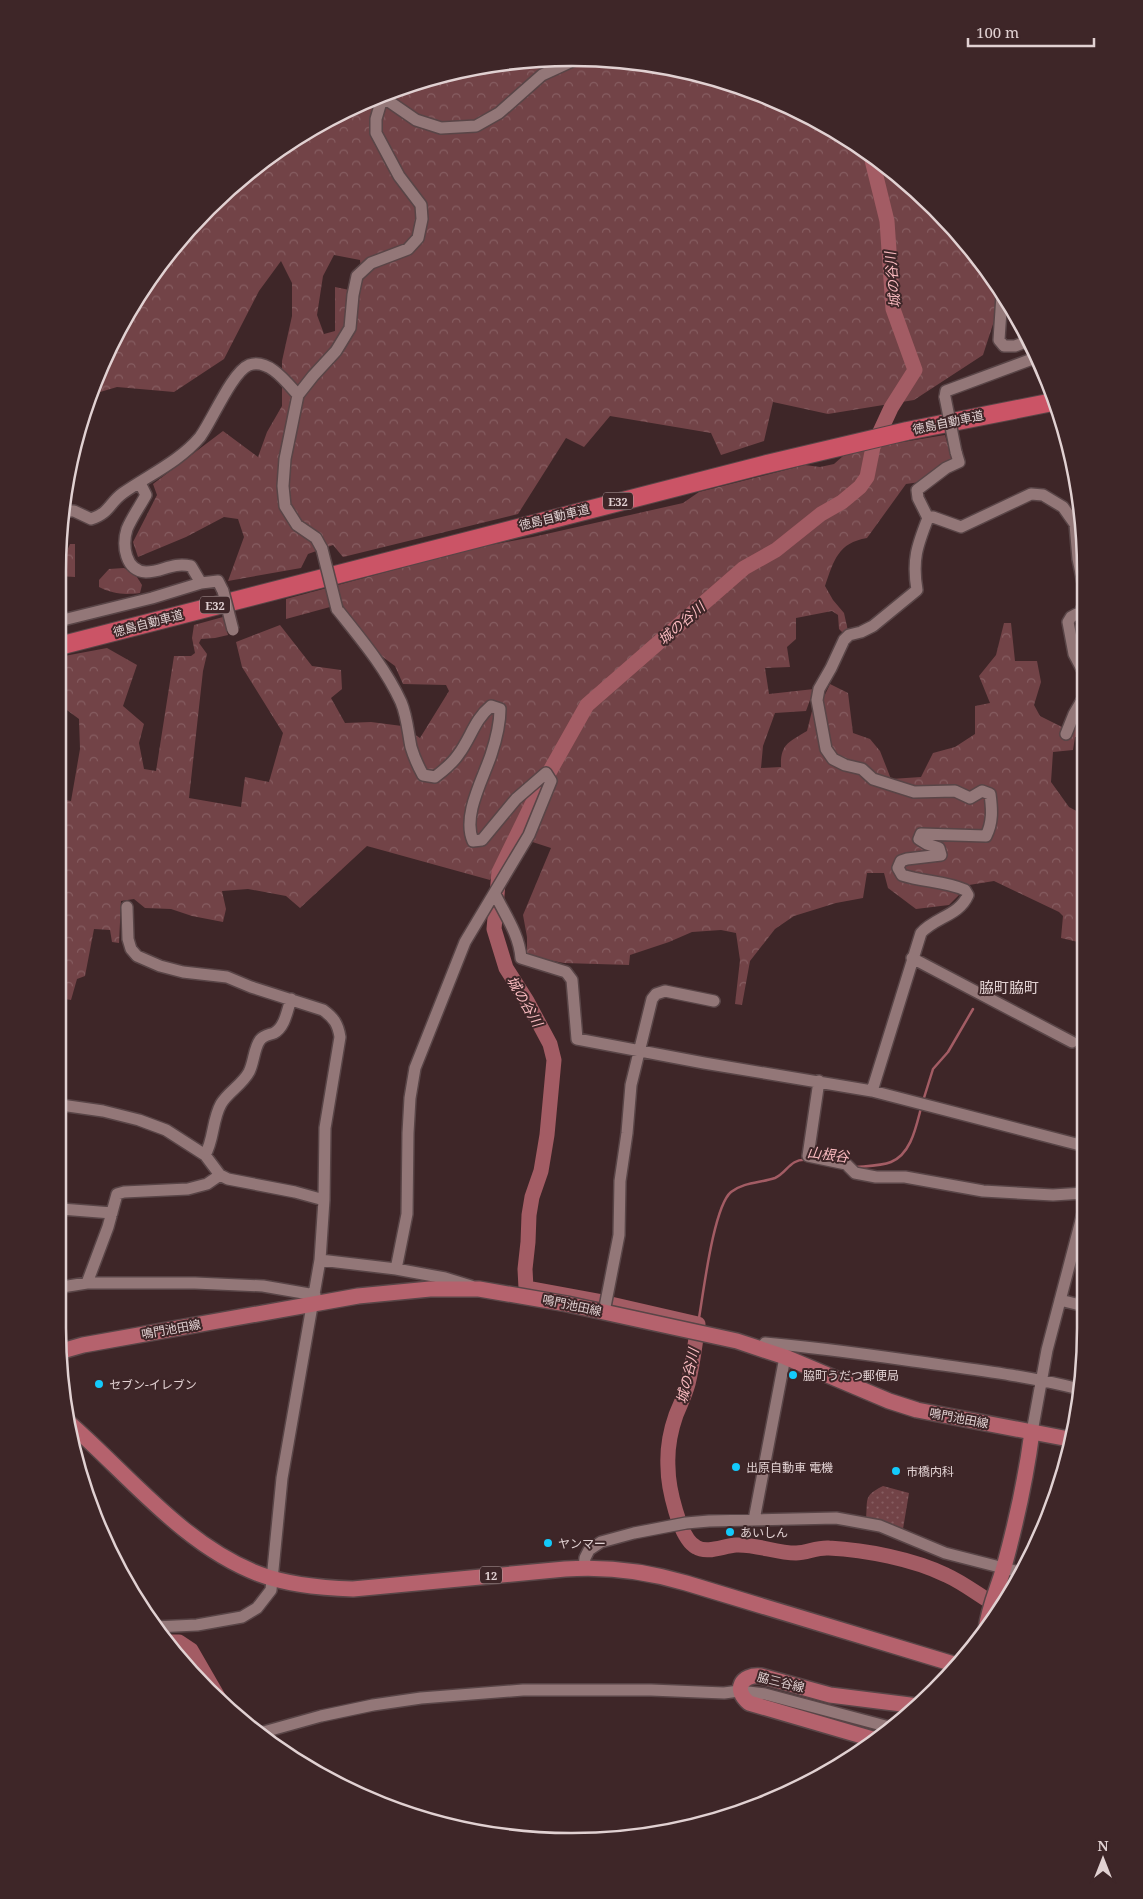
<svg xmlns="http://www.w3.org/2000/svg" width="1143" height="1899" font-family="'Noto Serif','Noto Sans JP',serif">
  <style>
    .grass { fill: url(#grass-dots) }
    .forest { fill: url(#forest-crowns); fill-rule: evenodd }
    .lines { fill: none; stroke-linecap: round; stroke-linejoin: round }
    .stream { stroke: #a35c64; stroke-width: 2.5 }
    .river { stroke: #a35c64; stroke-width: 15 }
    .minor-casing { stroke: #594547; stroke-width: 14 }
    .major-casing { stroke: #594547; stroke-width: 18 }
    .highway-casing { stroke: #594547; stroke-width: 20 }
    .minor { stroke: #937778; stroke-width: 11 }
    .major { stroke: #b5626d; stroke-width: 15 }
    .highway { stroke: #cb5466; stroke-width: 18 }
    .minor-bridge-casing { stroke: #594547; stroke-width: 14; stroke-linecap: butt }
    .minor-bridge { stroke: #937778; stroke-width: 11 }
    .poi-dot { fill: #13cafb; stroke: #3e2628; stroke-width: 2 }
    .labels { text-anchor: middle; dominant-baseline: central; stroke-width: 4; stroke-linejoin: round; paint-order: stroke }
    .shield { fill: #3e2628; stroke: #b09e9f; stroke-width: 1 }
    .shield-label { font-size: 11px; font-weight: bold; fill: #e1d1d2 }
    .street-label { font-size: 12px; fill: #e1d1d2; stroke: #3e2628 }
    .poi-label { font-size: 12px; fill: #e1d1d2; stroke: #3e2628; text-anchor: start }
    .water-label { font-size: 14px; font-style: italic; fill: #f9babf; stroke: #3e2628 }
    .quarter-label { font-size: 15px; fill: #e1d1d2; stroke: #3e2628 }
    .rim { fill: none; stroke: #e1d1d2; stroke-width: 2.5 }
  </style>
  <defs>
    <pattern id="grass-dots" width="8" height="8" patternUnits="userSpaceOnUse" patternTransform="scale(1.25)"><rect width="8" height="8" fill="#724347"/><path d="M2 2h.1M6 6h.1" fill="none" stroke="#865d61" stroke-width="1.8" stroke-linecap="round"/></pattern>
    <pattern id="forest-crowns" width="20" height="18" patternUnits="userSpaceOnUse" patternTransform="scale(1.25)"><rect width="20" height="18" fill="#724347"/><path d="M2 6a3 3 0 1 1 6 0M12 15a3 3 0 1 1 6 0" fill="none" stroke="#865d61"/></pattern>
  </defs>
  <rect width="100%" height="100%" fill="#3e2628"/>
  <path class="grass" d="M883,1486l26,7 -6,36 -37,-10c2,-20 -3,-23 17,-33z"/>
  <path class="forest" d="M572,58l100,9 96,30 89,47 101,88 38,54 -1,32 -12,37 -69,45 -86,14 -55,-12 -9,39 -43,14 -10,-22 -101,-17 -26,31 -18,-9 -48,76 -175,43 -10,-12 -25,9 -7,14 -73,13 16,-44 -6,-18 -14,-2 -38,20 -48,20 -5,-15 24,-47 -4,-11 70,-53 35,26 9,-25 15,-26v-45l10,-45v-33l-11,-22 -22,30 -35,68 -50,33 -57,-5 -27,8 54,-109 64,-78 78,-64 89,-47 97,-30zM334,255l26,5 2,20 -3,12 -24,-5v44l-11,3 -7,-19 6,-39z
    M945,435l7,24 -13,6 -19,17 -14,2 -39,54c-29,5 -33,22 -42,48l8,14 11,13 4,18 -5,2 -4,-4 -1,-14 -6,-4 -36,7v21l-9,8 3,20 -25,1 4,26 45,-5 -8,22 -31,2 -12,33 -2,22 20,-1c-1,-23 8,-25 26,-36l5,-20 10,-10 8,-17 18,9 5,40 17,6 10,12 11,28 30,-2 12,-24 22,-6 20,-13v-28l15,-3 -11,-27 17,-21 8,-32h7l4,38h22l4,21 -7,23 6,11 22,11 18,-7 4,3v14h-9l-2,13 -20,2 -2,30 18,25 15,8v144l-6,-17 -17,-4 2,-22 -4,-4 -65,-31 -25,4 -20,20 -33,4 -28,-21 -4,-15h-17l-4,25 -27,5 -42,13 -19,13 -25,32 -8,44 -7,-1 5,-44 -4,-27 -15,-3 -29,2 -23,10 -39,13 -1,10 -65,-2 -37,-7v-19l-4,-22 28,-67 -37,-12 -24,44 -123,-34 -67,62 -14,-12 -38,-7 -26,2 4,18 -3,13 -31,-6 -21,-7 -26,-1 -11,-9 -13,2 -2,42 -7,-1 -2,-12 -16,-1 -9,47 -8,3 -6,21 -6,-1 -5,-14v-186l11,2 9,-52 -1,-30 -19,-14 -1,-48 48,-9 30,17 -14,41 21,18 -5,19 5,26 12,2 18,-115h17l4,-3 -3,-15 2,-13 29,-8 5,18 -13,3 -14,1 -2,4 8,11 -4,17 -14,127 52,9 4,-30 24,5 14,-49 -41,-66 -6,-25 44,-17 32,41 29,4 1,19 -11,9 14,25 26,-1 31,4 18,12 29,-47 -3,-6 -43,-1 -8,-18 -15,-11 -39,-51 -55,15v-20l189,-51 58,-11 150,-34 16,-11 106,-27 15,2 14,-3 9,-8 36,-10z
    M70,544h5v33l-16,-1v-7z
    M124,568l11,6 7,11 -2,8c-16,2 -27,1 -41,-6v-7l10,-11z"/>
  <g class="lines">
    <path class="stream" d="M923,1101l10,-32 15,-17 25,-43
      M856,1167c11,-1 25,-1 35,-5 20,-8 25,-35 30,-54
      M698,1324c5,-27 15,-117 33,-132 13,-10 29,-9 44,-14 12,-5 15,-20 32,-18"/>
    <path class="river" d="M871,156l16,65 6,88 22,61 -24,38 -18,39 -6,30 -7,10 -18,15 -21,12 -45,36 -32,18 -157,137 -50,89 -38,78 -5,57 12,39 21,33 23,43 4,16 -7,75 -6,36 -9,26 -3,18 -1,27 -3,27 1,19 76,14 96,22c-3,20 -5,40 -10,60 -3,11 -8,21 -12,31 -6,17 -9,34 -8,52 0,19 11,71 28,80 11,7 27,-1 40,-2 20,-1 40,8 60,8 11,0 21,-6 33,-5 37,2 84,11 117,27 20,9 36,23 55,33
      M165,1642h14l12,8 30,52"/>
    <g class="minor-casing">
      <path id="minor" d="M1002,295l-3,45 5,6h11l13,-5
        M945,397l1,-6 89,-33
        M140,483l6,12c-6,11 -14,22 -19,34 -5,16 -2,42 19,43 17,0 25,-10 45,-6l10,17
        M64,511h10l17,8c19,-6 18,-16 32,-26 26,-18 57,-32 77,-56 12,-16 32,-65 49,-72 20,-7 38,18 49,30
        M928,518l5,-1 28,10 70,-33 12,1 20,12 12,17 3,35 6,29
        M322,549l-6,-11 -19,-13 -12,-19 -2,-20 2,-27 13,-64 15,-19 23,-25 14,-23 3,-33 4,-19 14,-13 37,-14 10,-11 4,-19 -1,-14 -22,-29 -23,-43v-14l5,-17 6,-2 29,20 25,8 35,-2 23,-13 43,-38 37,-17
        M1084,605l-4,7 -9,5 -3,5 6,32 10,19
        M337,609c23,29 48,58 64,93 6,14 7,30 10,45 3,10 7,19 12,28l12,2c9,-7 17,-13 23,-22 13,-17 16,-35 33,-49l9,3c0,15 -4,31 -9,46 -8,24 -29,61 -18,86l9,-1 34,-41 30,-26 5,8 -22,54 -64,107 -50,126 -5,30 -2,35 -1,81 -11,55
        M59,621l93,-23 49,-15 17,-2 5,10
        M1066,734l8,-20 10,-17
        M495,894c10,21 24,40 26,64l45,14 6,8 5,59 127,24 168,28 212,55
        M127,907l1,32 3,10 6,7 23,10 23,6 44,5 24,10 72,23c11,8 15,14 17,27l-15,91 -1,72 -4,60 -38,218 -11,112 -14,18 -15,9 -45,8 -42,2
        M912,958l160,84
        M819,1081l-11,75 38,8 9,9 21,4h29l78,14 70,4 31,-2
        M872,1091l49,-158c14,-16 38,-17 47,-38l-3,-5c-20,-9 -42,-8 -63,-15l-4,-7 3,-7 6,-2 34,-4 -2,-7 -12,-4 -8,-5 2,-5 65,2c7,-14 6,-27 4,-42l-8,-3 -12,7 -15,-7 -41,1 -41,-13 -11,-10 -17,-4 -12,-6 -7,-10 -9,-49 2,-11 12,-21 13,-28 5,-5 12,-3 12,-6 44,-36c-5,-30 0,-44 11,-72l-10,-20 -1,-8 29,-22 13,-6 -3,-10
        M61,1105l42,6 36,9 27,10 39,25 15,20 8,4 67,13 29,8
        M205,1155c9,-15 7,-35 16,-51 7,-12 21,-19 28,-32 5,-10 5,-24 11,-32 4,-5 9,-5 14,-7 11,-6 13,-22 17,-34
        M61,1209l51,4
        M320,1260l76,9 49,9 26,8
        M87,1283l21,-56 9,-33 7,-2 64,-3 19,-5 13,-9
        M62,1287l25,-4h108l68,3 52,9
        M1060,1300l24,6
        M604,1312l15,-77 1,-54 7,-48 4,-48 21,-86 4,-5 9,-3 49,10
        M764,1350l1,-7c50,4 99,11 148,18 56,8 111,14 166,28
        M1032,1432l15,-82 37,-141
        M754,1520l31,-163
        M584,1567l1,-9 4,-8 12,-8 33,-9 52,-10 23,-2 127,-3 44,8 65,27 74,19
        M260,1733l61,-17 52,-11 48,-7 102,-8h128l73,3 15,-2 26,3 128,34"/>
    </g>
    <g class="major-casing">
      <path id="major" d="M62,1351l21,-6 275,-49 72,-7h49l88,15 170,37 48,16 104,44 28,9 152,29
        M68,1422c60,52 115,123 191,152 29,11 62,14 94,15l212,-20c41,-3 81,2 121,14l271,82
        M986,1629c3,-22 12,-41 18,-62 12,-44 22,-89 28,-135
        M876,1740l-127,-37c-16,-13 -8,-29 12,-27l69,19 88,11"/>
    </g>
    <g class="highway-casing">
      <path id="highway" d="M59,646l708,-182 140,-33 146,-29"/>
    </g>
    <use href="#minor" class="minor"/>
    <use href="#major" class="major"/>
    <use href="#highway" class="highway"/>
    <g class="minor-bridge-casing">
      <path id="minor-bridge" d="M945,397l11,55
        M322,549l15,60
        M223,591l10,39"/>
    </g>
    <use href="#minor-bridge" class="minor-bridge"/>
  </g>
  <g class="poi-dot">
    <circle cx="793" cy="1375" r="5"/>
    <circle cx="99" cy="1384" r="5"/>
    <circle cx="736" cy="1467" r="5"/>
    <circle cx="896" cy="1471" r="5"/>
    <circle cx="730" cy="1532" r="5"/>
    <circle cx="548" cy="1543" r="5"/>
  </g>
  <g class="labels">
    <g class="shield">
      <rect x="603" y="492.5" width="30" height="17" rx="4"/>
      <rect x="200" y="596.5" width="30" height="17" rx="4"/>
      <rect x="480" y="1566.5" width="22" height="17" rx="4"/>
    </g>
    <g class="shield-label">
      <text x="618" y="501">E32</text>
      <text x="215" y="605">E32</text>
      <text x="491" y="1575">12</text>
    </g>
    <g class="street-label">
      <text transform="translate(948 422) rotate(-12)">徳島自動車道</text>
      <text transform="translate(554 517) rotate(-14)">徳島自動車道</text>
      <text transform="translate(148 623) rotate(-15)">徳島自動車道</text>
      <text transform="translate(572 1305) rotate(12)">鳴門池田線</text>
      <text transform="translate(171 1329) rotate(-10)">鳴門池田線</text>
      <text transform="translate(959 1418) rotate(11)">鳴門池田線</text>
      <text transform="translate(781 1682) rotate(14)">脇三谷線</text>
    </g>
    <g class="poi-label">
      <text x="803" y="1375">脇町うだつ郵便局</text>
      <text x="109" y="1384">セブン-イレブン</text>
      <text x="746" y="1467">出原自動車 電機</text>
      <text x="906" y="1471">市橋内科</text>
      <text x="740" y="1532">あいしん</text>
      <text x="558" y="1543">ヤンマー</text>
    </g>
    <g class="water-label">
      <text transform="translate(892 280) rotate(-95)">城の谷川</text>
      <text transform="translate(681 623) rotate(-41)">城の谷川</text>
      <text transform="translate(525 1001) rotate(60)">城の谷川</text>
      <text transform="translate(828 1154) rotate(7)">山根谷</text>
      <text transform="translate(687 1376) rotate(-77)">城の谷川</text>
    </g>
    <g class="quarter-label">
      <text x="1009" y="987">脇町脇町</text>
    </g>
  </g>
  <path d="M0 0H1143V1899H0ZM571 66H572A505 505 0 0 1 1077 571V1328A505 505 0 0 1 572 1833H571A505 505 0 0 1 66 1328V571A505 505 0 0 1 571 66Z" fill="#3e2628" fill-rule="evenodd"/>
  <path class="rim" d="M571 66H572A505 505 0 0 1 1077 571V1328A505 505 0 0 1 572 1833H571A505 505 0 0 1 66 1328V571A505 505 0 0 1 571 66Z"/>
  <g transform="translate(1103 1859)" stroke="#3e2628" stroke-width="4" paint-order="stroke">
  <path d="M0-4L9 19L0 12L-9 19Z" fill="#e1d1d2"/>
  <text y="-8" font-size="14" font-weight="bold" text-anchor="middle" fill="#e1d1d2">N</text>
  </g>
  <path d="M968 38v8h126v-8" fill="none" stroke="#e1d1d2" stroke-width="2.5"/>
  <text x="976" y="38" font-size="15" fill="#e1d1d2" stroke="#3e2628" stroke-width="4" paint-order="stroke">100 m</text>
</svg>
